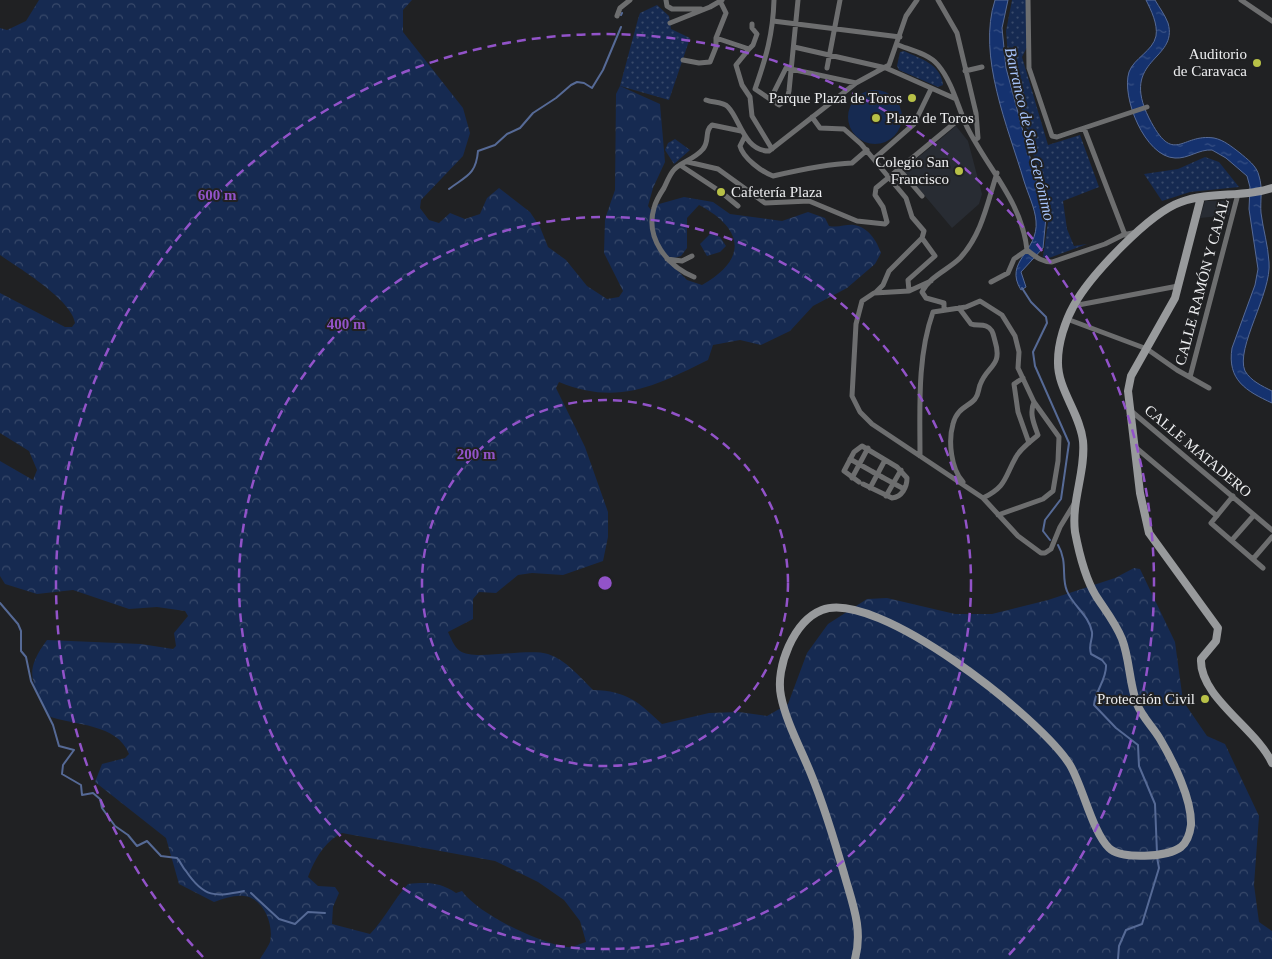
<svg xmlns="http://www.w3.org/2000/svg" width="1272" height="959" font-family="'Times New Roman',serif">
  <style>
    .built { fill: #282c33 }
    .green { fill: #162a51 }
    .forest { fill: url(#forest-crowns); fill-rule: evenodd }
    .park { fill: url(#park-dots) }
    .water { fill: url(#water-ripples); stroke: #566a96 }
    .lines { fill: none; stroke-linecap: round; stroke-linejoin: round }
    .stream { stroke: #566a96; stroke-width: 2 }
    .street { stroke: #6d6e6f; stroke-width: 5 }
    .secondary { stroke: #989a9c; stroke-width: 8 }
    .street-bridge { stroke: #6d6e6f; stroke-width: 5 }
    .ring { fill: none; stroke: #9253c9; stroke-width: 2.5; stroke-dasharray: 9 6 }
    .poi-dot { fill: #b8c147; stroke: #202123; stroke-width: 2 }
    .labels { text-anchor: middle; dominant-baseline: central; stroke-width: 4; stroke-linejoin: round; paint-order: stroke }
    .poi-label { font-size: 15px; fill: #edeef0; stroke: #202123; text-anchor: end }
    .street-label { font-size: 15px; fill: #edeef0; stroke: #202123 }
    .water-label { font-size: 16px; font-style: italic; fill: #a6c3fb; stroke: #202123 }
    .centre { fill: #9253c9; stroke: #202123; stroke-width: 2.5 }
    .ring-label { font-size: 15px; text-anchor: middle; font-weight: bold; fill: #9253c9; stroke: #202123; stroke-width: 4; stroke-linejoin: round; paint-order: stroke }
  </style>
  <defs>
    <pattern id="forest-crowns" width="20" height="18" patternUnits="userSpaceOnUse" patternTransform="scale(1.25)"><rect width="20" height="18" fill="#162a51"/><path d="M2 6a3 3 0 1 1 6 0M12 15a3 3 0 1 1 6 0" fill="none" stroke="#38496a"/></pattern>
    <pattern id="park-dots" width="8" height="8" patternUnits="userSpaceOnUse" patternTransform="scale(1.25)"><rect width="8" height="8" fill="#162a51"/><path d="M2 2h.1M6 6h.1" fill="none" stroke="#38496a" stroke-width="1.8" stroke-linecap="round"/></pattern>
    <pattern id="water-ripples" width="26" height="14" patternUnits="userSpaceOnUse" patternTransform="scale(1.25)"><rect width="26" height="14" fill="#15326f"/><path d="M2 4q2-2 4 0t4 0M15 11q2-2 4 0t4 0" fill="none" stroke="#375084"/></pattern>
  </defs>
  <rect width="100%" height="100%" fill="#202123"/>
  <path class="built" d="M956,126l12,15 14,53 -3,10 -27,24 -49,-58z
    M1205,201h26l-2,14 -29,3z"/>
  <path class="green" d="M848 117a27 27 0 1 1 54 0a27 27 0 1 1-54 0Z"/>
  <path class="forest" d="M39,0h373l-9,10v22l60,76 7,25 -7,23 -42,44 -1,8 9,12 10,3 11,-10 15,6 15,-5 7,-16 12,-10 31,24 10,15 8,20 18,13 21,26 20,13 12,-2 4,-6 -19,-38 1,-34 10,-29 1,-96 4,-8 40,18 5,58 -12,26 -5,18 3,4 8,-6 25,-7 29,5 17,12 52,7 26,-9 17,6 4,8c10,2 17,-2 25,-1 14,2 23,16 27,28l-6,11 -28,24 -34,18 -23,25 -29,14 -21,-5 -27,5 -5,15c-53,26 -90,46 -149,22l-3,6 29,59 23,65v25l-5,24 -40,14 -31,-2 -14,2 -22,18 -17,-1 -6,7v20l-25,13c3,6 6,15 12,19 13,10 67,-3 88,3 18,6 32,23 45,36 35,1 45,12 69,34l47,-11 30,-1 28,4 21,-12 19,-51 21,-29 39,-25 20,-1 68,16h37l56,-14 67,-22 19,-10 6,1 35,73 8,59 24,35 18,8 34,72 -5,69 5,37 13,9v28h-1012c3,-5 8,-12 10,-17 4,-17 -6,-44 -26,-46 -10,-1 -21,3 -30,6l-35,-18 -13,-46 -71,-56 7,-18 23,-6 4,-4c-12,-31 -54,-28 -81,-38 -15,-35 -26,-42 -1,-76l94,4 32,5 3,-3 -2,-13 14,-17 -3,-5 -28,-4 -28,2 -56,-19 -36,4 -32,-10 -5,-8v-115l33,19 4,-10 -8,-19 -29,-18v-140l65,34h7l3,-4c-3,-23 -56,-55 -75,-68v-227l7,2 19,-9zM699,205c45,24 49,54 3,80l-15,-5 -20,-20 14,-4 6,-8v-30zM342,833l153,28 43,21 26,18 16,21 6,21c-5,1 -13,6 -19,5 -28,-4 -89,-33 -105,-56l-6,2c-16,-11 -29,-11 -48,-9 -15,16 -23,35 -38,50l-38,-10 1,-17 6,-14 -4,-6 -17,-1 -10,-9c7,-18 16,-35 34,-44z
    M711,233l9,4 6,9 -6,6 -13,4 -7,-12z"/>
  <path class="park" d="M1012,0h16v45l-6,12 26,88 32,-10 19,52 -36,14 4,28 7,17 13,-2 -38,14 -6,-1 6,-42 -41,-158 -2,-26z
    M657,5l12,11 2,13 19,9 -21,62 -49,-14 18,-67 2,-6z
    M904,51c17,8 37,13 39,34l-5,2 -39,-17 -2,-4 3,-14z
    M675,139l15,11 -16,14 -9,-14 3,-7z
    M1205,157l14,5 20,25 -49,5 -28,9 -18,-27 34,-5z"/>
  <path class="water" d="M995,0h13l-6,28 4,40 40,149 -3,31 -22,24 5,15 -5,3c-18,-29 18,-38 15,-69 -1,-13 -8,-27 -12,-40 -16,-54 -47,-125 -29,-181z
    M1146,0h9c4,7 10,15 13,23 11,38 -49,35 -19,95 25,49 32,15 65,20 10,2 18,9 26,15 7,6 17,13 19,23 4,12 1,25 2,37 2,16 7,32 8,49 3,31 -34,86 -24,109 6,10 17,15 27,20v12c-26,-12 -45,-23 -40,-55l23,-63 3,-16 -9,-60 1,-22 -3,-11 -21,-18 -14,-8c-13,-1 -24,9 -37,8 -30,-1 -54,-61 -46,-86 5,-14 24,-21 27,-36 2,-12 -5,-26 -10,-36z"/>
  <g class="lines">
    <path class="stream" d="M621,15l1,-2
      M449,189c17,-13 27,-14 29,-38l17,-6 12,-11 13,-6 13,-15 23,-15 15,-13 6,-3 7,1 8,5 11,-18 18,-43
      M1022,288l9,14 15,15 1,6 -14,29 2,14 34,77 -8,56 -16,21 -2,11 7,9
      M1058,545c10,17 3,33 9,46 6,15 22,24 25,41 1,8 -4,12 -1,22l11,6 4,5c1,14 -11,26 -12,40l22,23 22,17 1,21 16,38 2,49
      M0,603l18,21 3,7v20l5,6 5,24 22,44 6,21 15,4 -11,15 -1,9 19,11 1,10 11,-2 7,6 2,9 13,18 13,9 9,11 10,-5 14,15 16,2c4,4 5,9 9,13 18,27 29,26 58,20
      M251,893l28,26 16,5 13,-12 17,1
      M1118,959l1,-13 7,-16 16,-6 17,-56 -2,-11"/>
    <path class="street" d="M666,0l1,6 5,3h29
      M774,0c-1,34 -8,58 -19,89l24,16 8,-6 2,-8 9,-91
      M938,0l19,33 19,80 2,25 -4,2
      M1028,0l1,68 23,68 5,1 90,-30
      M1241,0l31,21
      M617,16l3,-8 10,-8
      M773,21l127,16
      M670,23l40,-16 12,-7
      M716,38l33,11 -13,16 6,20 8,12 2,19 20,33
      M898,45c13,5 31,9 40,20 15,18 20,43 29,62 21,42 55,75 60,123 8,6 14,12 25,12l53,-18 18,-9 14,-3
      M794,47l92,21 70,31
      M749,49l4,-4 4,-11 -5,-6v-4
      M683,60l16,3 11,-1 6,-15v-9l10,-25 -6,-12
      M827,68l13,-68
      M965,71l17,-4
      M774,92l12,-24 70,15
      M706,100c7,3 17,1 22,7 12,12 16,44 41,44l87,-68 33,-18 17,-49 11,-16
      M812,117l8,11 24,1 17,15 45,54 6,19 12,14 -2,7 -33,33 -6,14 -7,7
      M1084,128l41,107
      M745,136l-5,10c3,12 22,26 33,30 26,-6 53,-12 79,-13l15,-13
      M874,159l40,-35 17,-35
      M688,162l30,7 47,34 44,-2 48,20 28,3 2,-2 -4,-15 -8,-12 1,-7 87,-72
      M680,165l41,27 17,14
      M899,169l23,27
      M667,259l15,2 10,-5
      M694,277c-27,-11 -49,-39 -40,-69 2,-8 6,-14 10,-20 3,-6 5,-12 9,-17 5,-8 21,-11 30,-22 7,-8 1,-18 9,-24l29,6
      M931,281l-22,10 -35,2 -12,8 -6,23 -4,72 8,16 12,12 111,74 35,38 23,17h4l6,-4 9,-22 14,-23
      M991,282l17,-9 6,-14 13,-9
      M909,291l-1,-11 27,-24 -13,-18
      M1073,306l105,-20
      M959,308l12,16c5,2 10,0 15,2 7,3 7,8 9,15 8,26 -8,24 -15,44 -2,5 -1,9 -5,14 -7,8 -18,9 -22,25 -5,17 -2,45 10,58
      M944,310v-7l-18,-5 -4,-6c8,-16 26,-22 38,-34 22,-24 27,-54 37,-85
      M1067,319l80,30 30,21 32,18
      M1190,377l48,-183
      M1023,378l-9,6 4,28 11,31
      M1130,410l142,120
      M1134,446l83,70
      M920,456c0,-48 -3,-99 13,-144l33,-5 14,-6 22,14 13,21 4,16 -1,16 16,34 25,35 -1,24 -5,30 -10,8 -45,16
      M850,459l23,13
      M882,477l22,12
      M852,478l16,-30
      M859,482l-15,-11 10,-19 8,-6 35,21 10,11c0,9 -5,19 -15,20l-29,-14
      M870,488l15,-28
      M886,496l15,-26
      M1233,496l-22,27 52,45
      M983,498c24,-12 21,-20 33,-41 4,-8 15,-16 22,-22 -4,-11 -9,-22 -4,-33
      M1232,540l22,-25
      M1253,559l19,-22"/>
    <path class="secondary" d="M1201,197l-26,101 -44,78 -3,15 12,102 9,40 69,95 -2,13 -15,18c-2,38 56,70 71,104
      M855,959c8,-29 -2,-54 -10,-82 -10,-35 -20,-69 -34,-103 -10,-25 -25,-52 -30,-78 -6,-29 13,-75 41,-86 54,-22 219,108 248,155 13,22 22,66 39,83 12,12 59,9 72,-1 6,-5 9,-14 10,-22 1,-26 -18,-64 -31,-86 -7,-12 -18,-22 -23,-35 -8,-21 -7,-44 -15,-65 -7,-17 -17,-29 -26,-43 -11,-18 -17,-43 -21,-64 -4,-31 11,-61 8,-91 -3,-28 -26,-52 -25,-80 0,-18 7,-40 16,-56 16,-29 75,-92 107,-103 29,-11 62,-4 91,-14"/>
    <path class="street-bridge" d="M873,472l9,5"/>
  </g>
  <g class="ring">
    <circle cx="605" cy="583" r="183"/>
    <circle cx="605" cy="583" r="366"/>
    <path d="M203 957A549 549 0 1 1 1007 957"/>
  </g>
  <g class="poi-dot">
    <circle cx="1257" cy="63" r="5"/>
    <circle cx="912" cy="98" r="5"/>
    <circle cx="876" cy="118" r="5"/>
    <circle cx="959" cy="171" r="5"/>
    <circle cx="721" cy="192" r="5"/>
    <circle cx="1205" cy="699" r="5"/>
  </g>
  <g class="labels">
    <g class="poi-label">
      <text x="1247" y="54">Auditorio<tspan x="1247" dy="17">de Caravaca</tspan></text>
      <text x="902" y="98">Parque Plaza de Toros</text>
      <text x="886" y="118" text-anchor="start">Plaza de Toros</text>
      <text x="949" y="162">Colegio San<tspan x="949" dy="17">Francisco</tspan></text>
      <text x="731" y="192" text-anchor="start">Cafetería Plaza</text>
      <text x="1195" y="699">Protección Civil</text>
    </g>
    <g class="street-label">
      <text transform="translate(1202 282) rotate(-75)">CALLE RAMÓN Y CAJAL</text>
      <text transform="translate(1198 451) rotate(40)">CALLE MATADERO</text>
    </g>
    <g class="water-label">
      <text transform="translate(1030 134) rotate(77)">Barranco de San Gerónimo</text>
    </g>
  </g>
  <circle cx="605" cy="583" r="8" class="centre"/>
  <g class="ring-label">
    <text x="217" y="200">600 m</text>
    <text x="346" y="329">400 m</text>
    <text x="476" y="459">200 m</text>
  </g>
</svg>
